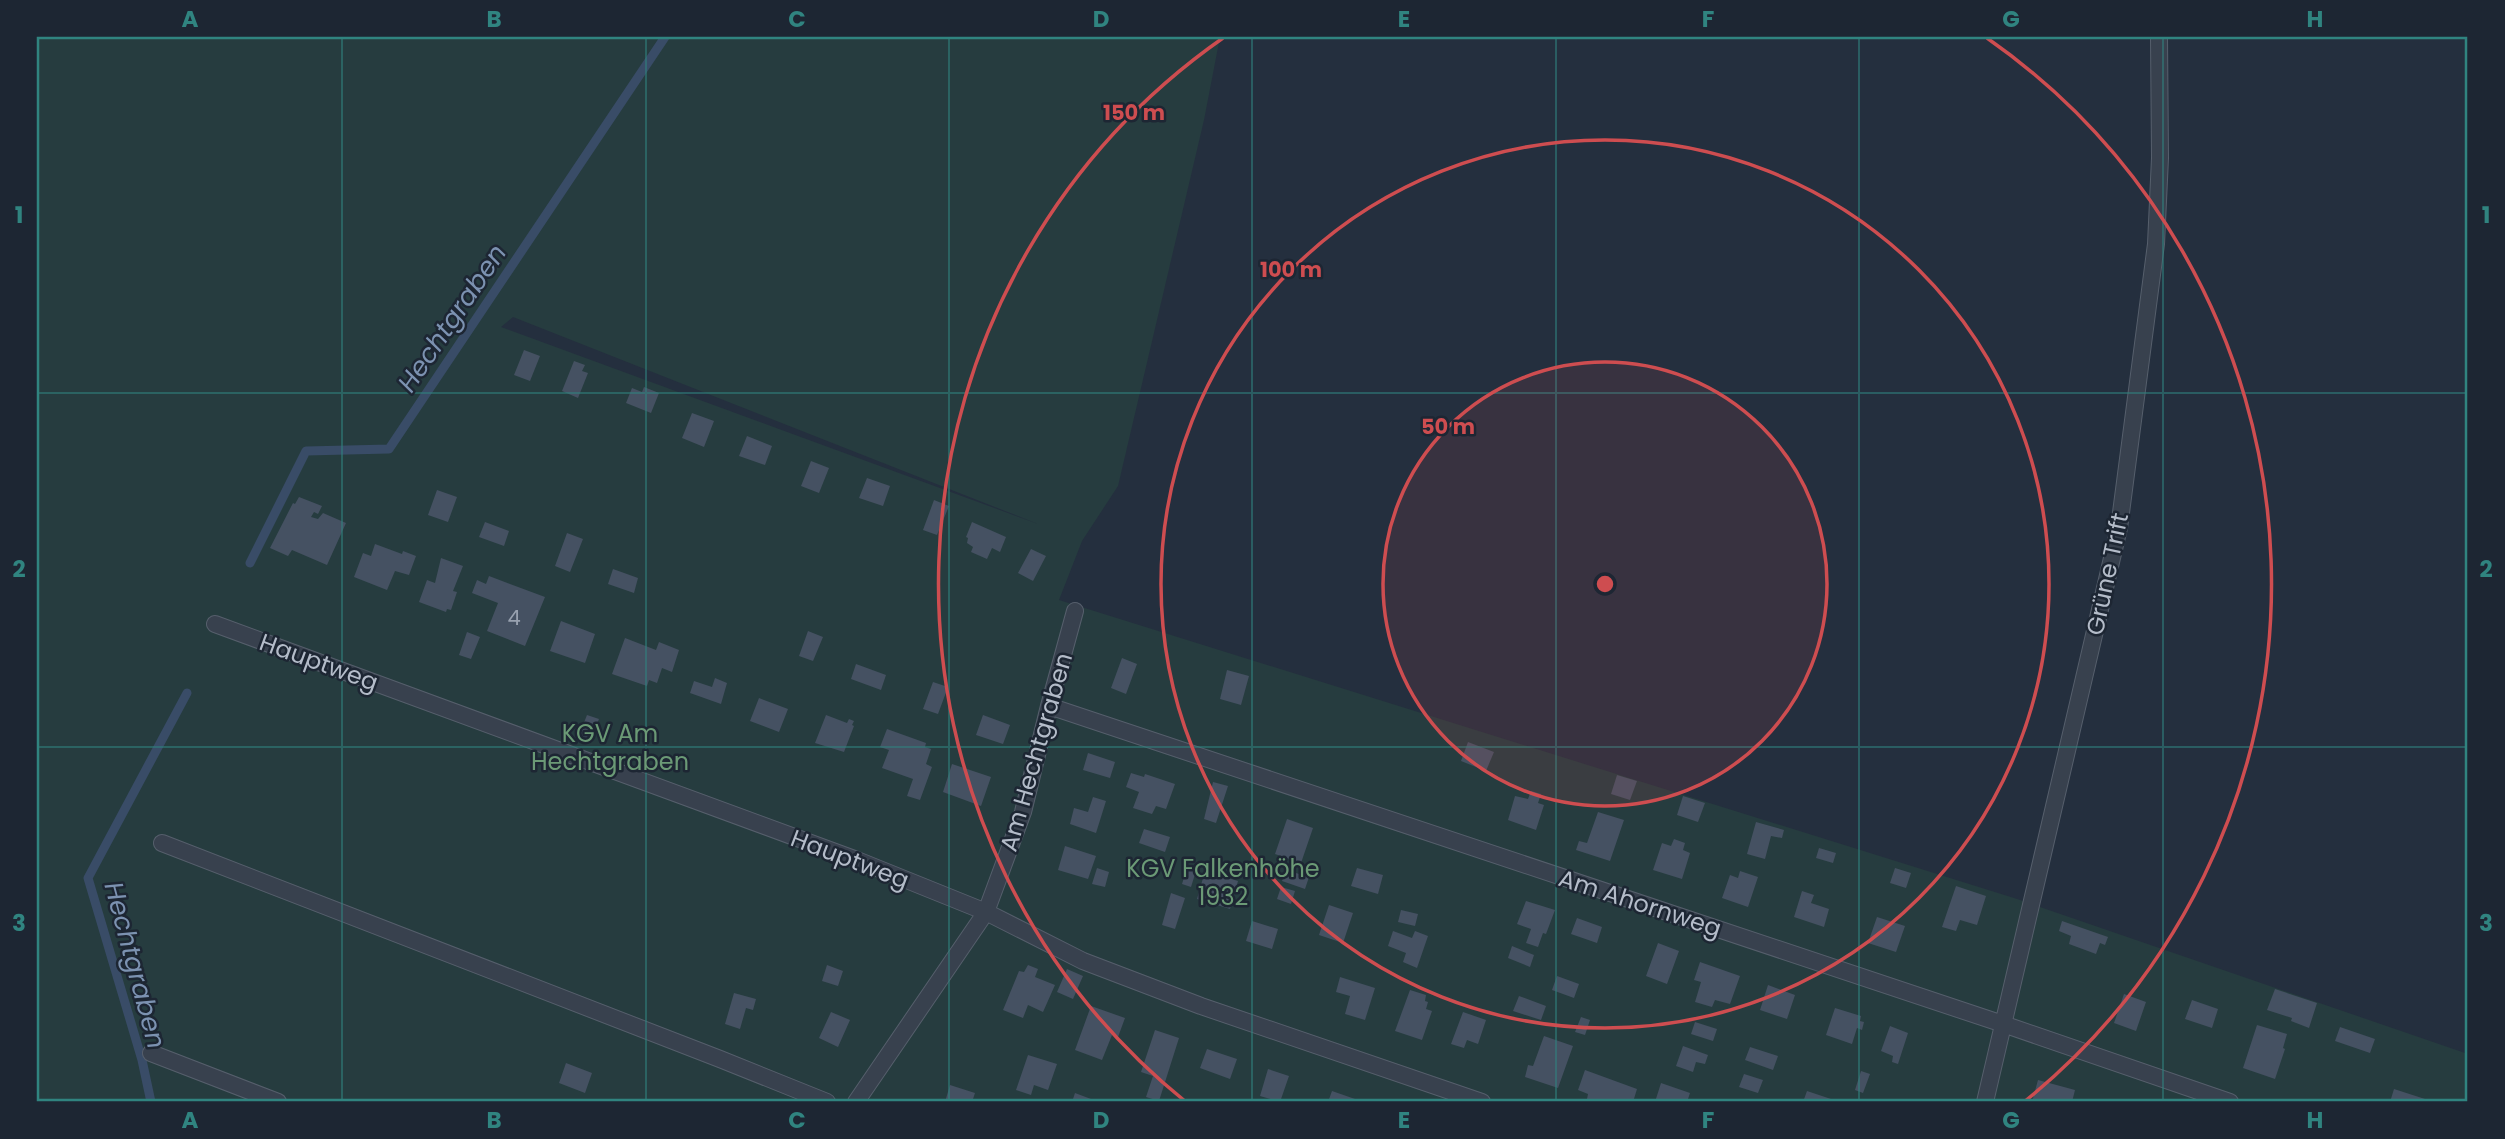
<svg xmlns="http://www.w3.org/2000/svg" width="2505" height="1139" font-family="Poppins,sans-serif">
  <style>
    .green { fill: #263c3f; fill-rule: evenodd }
    .lines { fill: none; stroke-linecap: round; stroke-linejoin: round }
    .stream { stroke: #394c67; stroke-width: 9 }
    .building { fill: #455162 }
    .lane-casing { stroke: #565f6c; stroke-width: 18 }
    .lane { stroke: #38414e; stroke-width: 16 }
    .grid { fill: none; stroke: #308480; stroke-width: 2; stroke-opacity: 0.55 }
    .ring { fill: none; stroke: #ce4d50; stroke-width: 3.5 }
    .labels { text-anchor: middle; dominant-baseline: central; stroke-width: 5; stroke-linejoin: round; paint-order: stroke }
    .number-label { font-size: 21px; fill: #98a1af }
    .street-label { font-size: 24px; fill: #b4bcc9; stroke: #1d2633 }
    .park-label { font-size: 24px; fill: #6b9a76; stroke: #1d2633 }
    .water-label { font-size: 26px; font-style: italic; fill: #7c92b1; stroke: #1d2633 }
    .centre { fill: #ce4d50; stroke: #1d2633; stroke-width: 3.5 }
    .ring-label { font-size: 21px; text-anchor: middle; font-weight: bold; fill: #ce4d50; stroke: #1d2633; stroke-width: 5; stroke-linejoin: round; paint-order: stroke }
    .neatline { fill: none; stroke: #308480; stroke-width: 2.5 }
    .grid-label { font-size: 23px; text-anchor: middle; font-weight: bold; fill: #308480 }
  </style>
  <rect width="100%" height="100%" fill="#242f3e"/>
  <path class="green" d="M37,37h1183l-16,83 -86,366 -36,55 -23,59 955,298 454,156v48h-2431zM513,317l525,207 -537,-197z"/>
  <g class="lines">
    <path class="stream" d="M250,563l56,-112 83,-2 276,-412
      M151,1102l-9,-42 -54,-182 99,-185"/>
  </g>
  <path class="building" d="M524,350l16,6 -10,25 -16,-6z
    M574,361l11,4 -3,6 6,2 -10,25 -16,-7z
    M644,387l15,6 -8,20 -25,-10 6,-15 10,4z
    M692,413l22,8 -10,26 -22,-9z
    M747,436l25,10 -7,19 -26,-9z
    M811,461l18,7 -10,25 -18,-7z
    M867,478l23,8 -7,20 -24,-8z
    M437,490l20,7 -9,25 -20,-7z
    M299,497l23,9 -4,8 -4,-2 -3,5 7,2 5,-6 23,10 -19,42 -35,-15 -4,6 -18,-8 23,-45 2,1z
    M934,500l15,6 -12,29 -14,-5z
    M485,522l24,9 -5,15 -25,-9z
    M972,522l34,15 -6,15 -8,-4 -5,11 -16,-7 2,-5 -6,-4 1,-5 -2,-1z
    M567,533l16,6 -13,33 -15,-6z
    M375,544l27,10 1,-3 13,5 -7,19 -14,-4 -8,19 -33,-13 9,-24 8,3z
    M1031,549l15,7 -13,25 -15,-8z
    M441,558l22,8 -10,25 4,1 -6,18 -4,-1 -1,3 -27,-10 8,-22 8,3z
    M613,569l25,9 -4,15 -26,-9z
    M489,576l56,21 -20,49 -38,-15 11,-28 -26,-10 5,-13 9,4z
    M561,621l34,13 -10,29 -35,-12z
    M808,631l15,6 -10,24 -14,-5z
    M467,632l13,5 -9,22 -12,-4z
    M625,638l31,12 3,-8 20,8 -7,22 -10,-4 -5,15 -8,-3 -2,6 -35,-12z
    M1122,658l15,6 -11,30 -15,-6z
    M856,664l30,11 -5,15 -30,-11z
    M1227,670l22,6 -8,29 -21,-6z
    M715,678l12,5 -6,21 -31,-11 4,-12 18,6z
    M933,682l15,5 -10,27 -15,-5z
    M759,698l29,11 -9,23 -29,-11z
    M587,715l12,4 -8,20 -12,-4z
    M826,715l21,8 2,-4 5,2 -2,4 2,1 -10,26 -29,-9z
    M983,715l27,10 -7,19 -27,-9z
    M887,729l39,14 -1,4 6,2 -5,15 6,3 -12,33 -13,-4 6,-17 -31,-11 7,-18 -9,-3z
    M1468,742l26,10 -8,19 -25,-10z
    M1088,753l27,9 -5,16 -27,-8z
    M952,764l39,13 -10,29 -38,-14z
    M1131,773l13,4 1,-3 30,10 -9,25 -10,-3 -4,8 -19,-6 6,-16 -13,-5z
    M1617,775l20,6 -7,19 -19,-6z
    M1213,782l15,4 -12,37 -12,-4z
    M1531,791l10,3 -3,9 6,2 -8,25 -28,-10 7,-24 13,3z
    M1683,796l22,7 -7,19 -21,-7z
    M1093,797l13,4 -10,32 -26,-9 4,-16 14,4z
    M1598,812l26,8 -14,41 -34,-11 3,-9 8,2z
    M1287,819l26,9 -12,35 -26,-9z
    M1756,822l28,8 -2,8 -11,-2 -6,23 -18,-5z
    M1144,829l26,8 -5,15 -26,-9z
    M1674,839l11,4 -2,7 7,3 -8,26 -29,-9 9,-27 9,3z
    M1065,846l31,10 -8,23 -30,-9z
    M1819,848l17,5 -3,10 -17,-5z
    M1097,868l12,4 -4,15 -13,-3z
    M1187,868l9,3 -5,16 -9,-3z
    M1357,868l26,7 -5,19 -27,-8z
    M1895,868l16,5 -5,15 -16,-5z
    M1286,870l23,7 -4,12 -23,-8z
    M1205,871l33,10 -8,28 -33,-10z
    M1740,871l18,6 -10,30 -26,-9 8,-23 8,3z
    M1956,886l30,10 -9,29 -17,-5 -4,11 -14,-4z
    M1281,887l14,4 -4,13 -14,-5z
    M1802,891l12,4 -3,8 18,6 -5,18 -30,-10z
    M1171,893l14,5 -10,31 -13,-4z
    M1526,901l29,9 -9,24 -3,-1 -5,14 -12,-4 5,-14 -14,-5z
    M1329,905l24,8 -10,30 -24,-8z
    M1401,910l17,4 -3,12 -17,-4z
    M1877,917l28,9 -9,26 -28,-9z
    M1577,918l25,9 -5,16 -26,-9z
    M1252,921l26,8 -6,20 -26,-8z
    M2062,921l46,16 -3,8 -5,-2 -4,11 -27,-10 2,-8 -12,-5z
    M1393,931l19,7 3,-7 13,5 -11,32 -14,-6 3,-9 -18,-7z
    M1658,943l21,8 -12,33 -21,-8z
    M1512,946l22,9 -4,12 -22,-9z
    M1700,962l40,14 -10,28 -15,-4 -3,7 -17,-5 6,-20 -7,-2z
    M827,965l16,6 -5,15 -16,-5z
    M1028,965l10,4 -3,8 20,8 -12,27 -15,-7 -5,13 -20,-8 16,-39 5,1z
    M1067,969l16,7 -10,23 -16,-7z
    M1557,976l22,8 -5,14 -22,-8z
    M1340,977l35,11 -10,32 -20,-6 5,-18 -14,-4z
    M1768,985l27,10 -8,24 -27,-9z
    M2275,989l42,14 -8,25 -18,-7 1,-3 -25,-8z
    M1410,990l16,5 -1,6 3,1 -2,7 6,2 -10,29 -27,-9z
    M734,993l22,6 -3,11 -7,-2 -6,21 -15,-5z
    M2124,994l22,8 -10,29 -22,-8z
    M1519,996l27,10 -5,14 -28,-9z
    M2192,1000l26,9 -6,19 -27,-9z
    M1091,1006l34,12 -7,19 -6,-2 -10,25 -27,-10z
    M1835,1008l26,8 -1,5 4,1 -2,8 -5,-2 -5,16 -26,-9z
    M831,1012l19,8 -12,27 -19,-9z
    M1463,1012l23,8 -8,24 -11,-4 -3,8 -13,-4z
    M1581,1017l9,3 -5,15 -10,-3z
    M1695,1022l22,7 -4,12 -22,-7z
    M2257,1025l30,9 -4,14 2,1 -10,30 -32,-11z
    M1890,1026l18,7 -10,31 -6,-2 1,-6 -12,-5z
    M2340,1027l35,12 -5,14 -35,-12z
    M1155,1030l24,8 -20,63 -13,-4 7,-21 -12,-4z
    M1544,1036l29,10 -15,42 -33,-11 3,-12 5,1z
    M1683,1046l25,9 -3,9 -9,-2 -3,10 -17,-6z
    M1750,1047l28,9 -5,14 -28,-10z
    M1207,1049l30,10 -7,20 -30,-11z
    M1028,1055l29,9 -9,26 -14,-5 -3,10 -15,-5z
    M566,1063l26,10 -7,20 -26,-10z
    M1268,1069l21,7 -9,26 -20,-6z
    M1585,1070l52,19 -4,13h-35l-11,-3 1,-5 -10,-4z
    M1861,1071l9,3 -7,19 -8,-3z
    M1744,1074l19,6 -5,13 -19,-6z
    M2038,1080l37,10 -3,12h-40z
    M1661,1083l29,10 -3,9h-32z
    M950,1085l25,8 -3,9h-27z
    M2394,1089l31,10 -1,3h-34z
    M1332,1091l23,8 -1,3h-26z
    M1807,1091l33,11h-37z
    M1075,1093l24,9h-27z"/>
  <g class="lines">
    <g class="lane-casing">
      <path id="lane" d="M215,624l642,236 129,52 97,49 118,45 281,96
        M1049,706l954,318 227,78
        M162,843l558,216 107,43
        M151,1053l127,49
        M856,1102l130,-190 37,-100 26,-106 26,-95
        M1985,1102l134,-574 37,-284 4,-86 -1,-121"/>
    </g>
    <use href="#lane" class="lane"/>
  </g>
  <path class="grid" d="M342,37v1065M646,37v1065M949,37v1065M1252,37v1065M1556,37v1065M1859,37v1065M2163,37v1065M37,393h2431M37,747h2431"/>
  <circle cx="1605" cy="584" r="222" fill="#ce4d50" fill-opacity=".12"/>
  <g class="ring">
    <circle cx="1605" cy="584" r="222"/>
    <circle cx="1605" cy="584" r="444"/>
    <path d="M1186 1102A666 666 0 0 1 1223 38M1987 38A666 666 0 0 1 2024 1102"/>
  </g>
  <g class="labels">
    <g class="number-label">
      <text x="514" y="617">4</text>
    </g>
    <g class="street-label">
      <text transform="translate(2107 574) rotate(-78)">Grüne Trift</text>
      <text transform="translate(319 662) rotate(20)">Hauptweg</text>
      <text transform="translate(1036 752) rotate(-74)">Am Hechtgraben</text>
      <text transform="translate(850 859) rotate(21)">Hauptweg</text>
      <text transform="translate(1640 903) rotate(18)">Am Ahornweg</text>
    </g>
    <g class="park-label">
      <text x="610" y="733">KGV Am<tspan x="610" dy="28">Hechtgraben</tspan></text>
      <text x="1223" y="868">KGV Falkenhöhe<tspan x="1223" dy="28">1932</tspan></text>
    </g>
    <g class="water-label">
      <text transform="translate(452 318) rotate(-56)">Hechtgraben</text>
      <text transform="translate(135 965) rotate(75)">Hechtgraben</text>
    </g>
  </g>
  <circle cx="1605" cy="584" r="10" class="centre"/>
  <g class="ring-label">
    <text x="1134" y="120">150 m</text>
    <text x="1291" y="277">100 m</text>
    <text x="1448" y="434">50 m</text>
  </g>
  <rect width="2505" height="1139" fill="none" stroke="#1d2633" stroke-width="77"/>
  <rect x="38" y="38" width="2428" height="1062" class="neatline"/>
  <g class="grid-label">
    <text x="190" y="27">A</text>
    <text x="494" y="27">B</text>
    <text x="797" y="27">C</text>
    <text x="1101" y="27">D</text>
    <text x="1404" y="27">E</text>
    <text x="1708" y="27">F</text>
    <text x="2011" y="27">G</text>
    <text x="2315" y="27">H</text>
    <text x="19" y="223">1</text>
    <text x="2486" y="223">1</text>
    <text x="19" y="577">2</text>
    <text x="2486" y="577">2</text>
    <text x="19" y="931">3</text>
    <text x="2486" y="931">3</text>
    <text x="190" y="1128">A</text>
    <text x="494" y="1128">B</text>
    <text x="797" y="1128">C</text>
    <text x="1101" y="1128">D</text>
    <text x="1404" y="1128">E</text>
    <text x="1708" y="1128">F</text>
    <text x="2011" y="1128">G</text>
    <text x="2315" y="1128">H</text>
  </g>
</svg>
